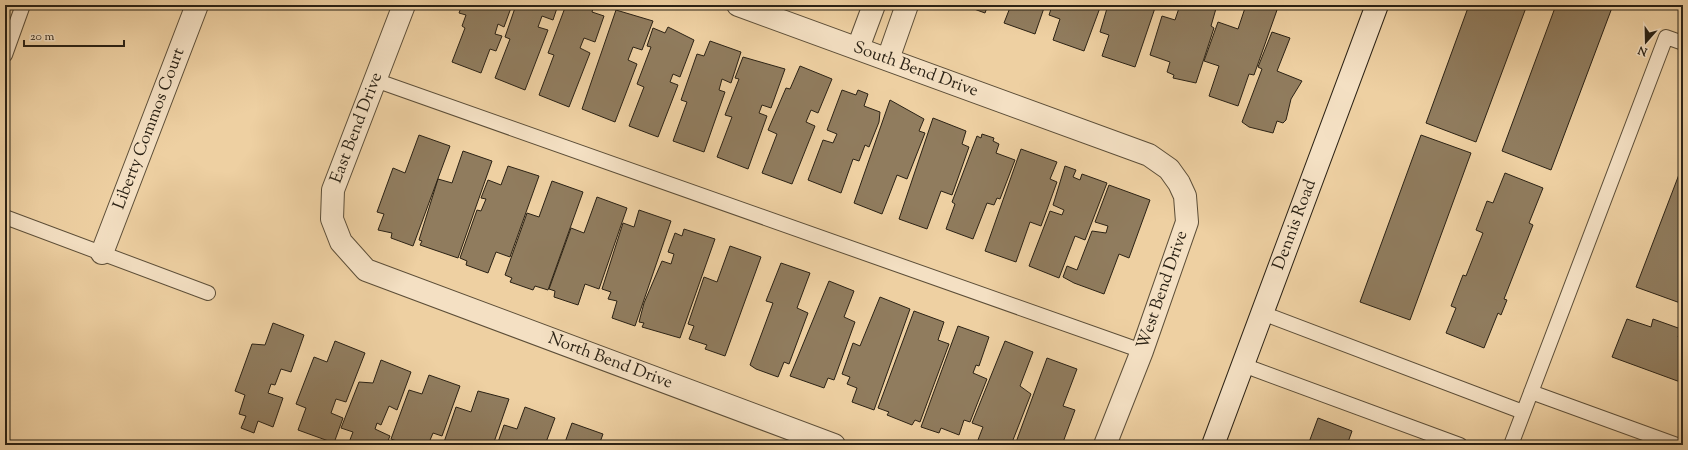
<svg xmlns="http://www.w3.org/2000/svg" width="1688" height="450" font-family="'Sorts Mill Goudy',serif">
  <style>
    .building { fill: #907c5e; stroke: #2b2215 }
    .lines { fill: none; stroke-linecap: round; stroke-linejoin: round }
    .lane-casing { stroke: #5c4e38; stroke-width: 16 }
    .street-casing { stroke: #5c4e38; stroke-width: 24 }
    .secondary-casing { stroke: #2b2215; stroke-width: 24 }
    .lane { stroke: #f4e0c3; stroke-width: 14 }
    .street { stroke: #f4e0c3; stroke-width: 22 }
    .secondary { stroke: #f4e0c3; stroke-width: 22 }
    .labels { text-anchor: middle; dominant-baseline: central; stroke-width: 3; stroke-linejoin: round; paint-order: stroke }
    .street-label { font-size: 17px; fill: #2b2215; stroke: #f4e0c3 }
  </style>
  <rect width="100%" height="100%" fill="#eed0a2"/>
  <filter id="stains"><feTurbulence type="fractalNoise" baseFrequency=".005" numOctaves="4"/><feColorMatrix values="0 0 0 0 .2 0 0 0 0 .09 0 0 0 0 .02 0 0 0 .5 -.17"/></filter>
  <radialGradient id="worn" r=".72"><stop offset=".6" stop-color="#630" stop-opacity="0"/><stop offset="1" stop-color="#630" stop-opacity=".3"/></radialGradient>
  <path class="building" d="M462,5h50l-8,22 -6,-3 -3,10 7,2 -6,15 -6,-2 -9,24 -29,-11 13,-34 -3,-2 4,-11 -7,-2z
    M516,5h42l-5,15 -11,-4 -4,11 10,3 -23,60 -30,-12 15,-39 -5,-2z
    M566,5h28l-2,7 12,4 -9,26 -11,-4 -4,10 10,5 -21,54 -30,-12 15,-40 -6,-2z
    M963,5h25l-3,8z
    M1011,5h34l-10,29 -31,-11z
    M1048,5h53l-17,46 -31,-11 7,-21 -11,-4 2,-6 -4,-1z
    M1108,5h48l-21,62 -33,-11 7,-21 -9,-3z
    M1180,5l9,2v-2h28l-6,21 3,2 -18,55 -23,-5 1,-3 -7,-3 3,-10 -20,-7 12,-39 13,4z
    M1246,5h17l14,5 -23,65 -5,-1 -11,32 -29,-10 10,-30 -15,-5 14,-39 20,7z
    M1469,5h58l-51,137 -50,-19z
    M1556,5h57l-62,165 -49,-19z
    M616,10l37,11 -11,29 -9,-3 -5,13 9,4 -22,58 -33,-13z
    M668,27l26,13 -14,37 -7,-3 -3,8 8,3 -20,52 -29,-11 15,-39 -7,-3 14,-37 -4,-1 6,-18 12,5z
    M1272,32l18,6 -13,33 25,10 -11,18 -5,21 -3,3 -6,-2 -4,12 -24,-6 -7,-5 20,-53 -4,-2z
    M710,41l31,11 -10,31 -9,-4 -3,11 6,2 -21,60 -31,-11 14,-39 -6,-2 16,-46 7,2z
    M743,57l42,12 -14,39 -9,-3 -3,8 8,3 -19,53 -31,-12 15,-40 -7,-2 14,-36 -4,-1z
    M800,66l32,13 -14,34 -7,-3 -5,12 9,4 -23,58 -30,-11 15,-39 -9,-4 18,-42 4,1z
    M842,90l14,5 2,-5 10,4 -4,12 16,6 -1,10 -10,25 -4,-2 -6,16 -6,-2 -12,34 -33,-13 15,-40 10,3 4,-9 -10,-4z
    M890,100l34,19 -5,12 6,2 -18,46 -10,-4 -15,39 -28,-11z
    M933,118l33,13 -4,13 7,3 -17,48 -11,-4 -14,38 -28,-10z
    M982,134l12,4 -1,3 6,3 -3,9 19,7 -15,39 -3,-1 -3,7 -7,-2 -14,36 -27,-10 9,-25 -3,-2 25,-66 4,2z
    M419,135l31,11 -37,100 -22,-8 1,-5 -14,-3 6,-16 -7,-2 16,-44 12,5z
    M1421,135l50,18 -61,167 -50,-18z
    M1021,149l36,13 -7,17 7,3 -16,44 -11,-4 -14,40 -31,-11z
    M463,151l29,10 -34,97 -38,-13 2,-4 -3,-1 19,-61 14,4z
    M1683,164v140l-47,-17z
    M508,166l31,10 -29,81 -14,-5 -8,21 -22,-8 1,-4 -7,-3 17,-48 4,1 5,-12 -5,-1 7,-18 13,5z
    M1065,166l11,4 -3,7 7,3 2,-6 25,9 -22,57 -10,-4 -16,42 -30,-12 21,-55 12,4 2,-5 -11,-5z
    M1505,173l38,15 -14,35 4,2 -29,74 3,1 -6,15 -3,-2 -14,35 -38,-15 10,-25 -5,-2 12,-31 3,1 17,-43 -7,-3 11,-29 6,2z
    M552,181l31,11 -35,98 -13,-4 -2,4 -23,-8 2,-4 -7,-3 22,-62 12,4z
    M1109,185l41,15 -21,58 -10,-4 -15,40 -30,-11 -11,-6 4,-11 10,4 15,-39 14,2 2,-7 -13,-4z
    M597,197l30,11 -28,81 -14,-5 -7,21 -24,-8 1,-6 -6,-2 22,-61 13,5z
    M639,210l32,11 -36,105 -23,-8 5,-17 -9,-2 3,-7 -9,-3 21,-66 11,4z
    M684,229l31,10 -35,99 -38,-11 2,-4 -5,-1 5,-19 18,-42 9,3 3,-10 -6,-2 7,-19 7,3z
    M730,246l31,11 -36,99 -20,-7 2,-4 -18,-6 5,-13 -6,-2 16,-47 13,5z
    M781,263l29,10 -13,35 11,5 -19,51 -5,-2 -6,15 -22,-8 -6,-4 23,-62 -7,-2z
    M829,281l25,10 -10,26 11,5 -21,58 -6,-2 -4,10 -34,-12z
    M880,297l30,12 -36,101 -22,-8 5,-14 -10,-4 3,-7 -8,-3 11,-31 7,3z
    M914,311l30,11 -6,18 11,4 -29,78 -5,-2 -3,5 -25,-10 2,-3 -11,-4z
    M1627,319l24,8 2,-8 28,10 -3,8 5,2v44l-71,-26z
    M273,323l31,12 -13,37 -10,-3 -6,16 -4,-1 -3,9 15,5 -10,29 -15,-6 -4,12 -13,-5 5,-12 -7,-2 6,-19 -10,-4 17,-47 13,1z
    M958,326l31,11 -10,29 -3,-1 -3,8 14,6 -17,43 -6,-2 -5,15 -18,-7 -2,5 -18,-6z
    M335,341l30,12 -19,49 -10,-3 -5,14 12,5 -9,25 -36,-13 8,-22 -10,-4 18,-47 13,5z
    M1005,341l28,11 -13,34 11,8 -20,51h-35l7,-18 -11,-4z
    M1047,358l30,11 -14,37 12,4 -13,35h-47z
    M381,360l30,12 -14,38 -8,-4 -8,19 -4,-2 -2,6 15,7 -4,9h-38l5,-13 -12,-4 18,-46 14,1z
    M429,375l31,11 -18,50 -9,-3 -5,12h-27l1,-2 -11,-4 18,-49 13,4z
    M478,391l31,8 -16,46h-50l13,-38 15,5z
    M525,407l30,11 -10,27h-48l7,-20 13,4z
    M1318,418l34,13 -5,14h-39z
    M572,423l31,11 -4,11h-35z"/>
  <g class="lines">
    <g class="lane-casing">
      <path id="lane" d="M5,55l18,-50
        M375,80l767,271
        M5,217l203,76
        M1262,313l261,99
        M1243,365l217,80
        M1531,392l146,53
        M1511,445l155,-408 17,6"/>
    </g>
    <g class="street-casing">
      <g id="street">
        <path id="s1" d="M404,5l-71,185 -1,29 9,23 25,28 468,175"/>
        <path id="s2" d="M738,5l411,150 20,14 10,14 6,13 2,26 -45,129 -37,94"/>
        <path d="M858,48l16,-43"/>
        <path d="M888,59l19,-54"/>
        <path id="s3" d="M102,253l95,-248"/>
      </g>
    </g>
    <g class="secondary-casing">
      <g id="secondary">
        <path id="s4" d="M1213,445l164,-440"/>
      </g>
    </g>
    <use href="#lane" class="lane"/>
    <use href="#street" class="street"/>
    <use href="#secondary" class="secondary"/>
  </g>
  <g class="labels">
    <g class="street-label">
      <text stroke="none"><textPath href="#s2" startOffset="189">South Bend Drive</textPath></text>
      <text transform="translate(357 128) rotate(-69)">East Bend Drive</text>
      <text stroke="none"><textPath href="#s3" startOffset="133">Liberty Commos Court</textPath></text>
      <text stroke="none"><textPath href="#s4" startOffset="235">Dennis Road</textPath></text>
      <text transform="translate(1163 290) rotate(-71)">West Bend Drive</text>
      <text stroke="none"><textPath href="#s1" startOffset="550">North Bend Drive</textPath></text>
    </g>
  </g>
  <rect width="1688" height="450" fill="none" stroke="#eed0a2" stroke-width="20"/>
  <rect x="6" y="6" width="1676" height="438" fill="none" stroke="#2b2215" stroke-width="2"/>
  <rect x="10" y="10" width="1668" height="430" fill="none" stroke="#2b2215"/>
  <g transform="translate(1646 42) rotate(200)" stroke="#f4e0c3" stroke-width="3" paint-order="stroke">
  <path d="M0-3L7 15L0 10L-7 15Z" fill="#2b2215"/>
  <text y="-6" font-size="11" font-weight="bold" text-anchor="middle" fill="#2b2215">N</text>
  </g>
  <path d="M24 40v6h100v-6" fill="none" stroke="#2b2215" stroke-width="2"/>
  <text x="30" y="40" font-size="12" fill="#2b2215" stroke="#f4e0c3" stroke-width="3" paint-order="stroke">20 m</text>
  <rect width="100%" height="100%" filter="url(#stains)"/>
  <rect width="100%" height="100%" fill="url(#worn)"/>
</svg>
